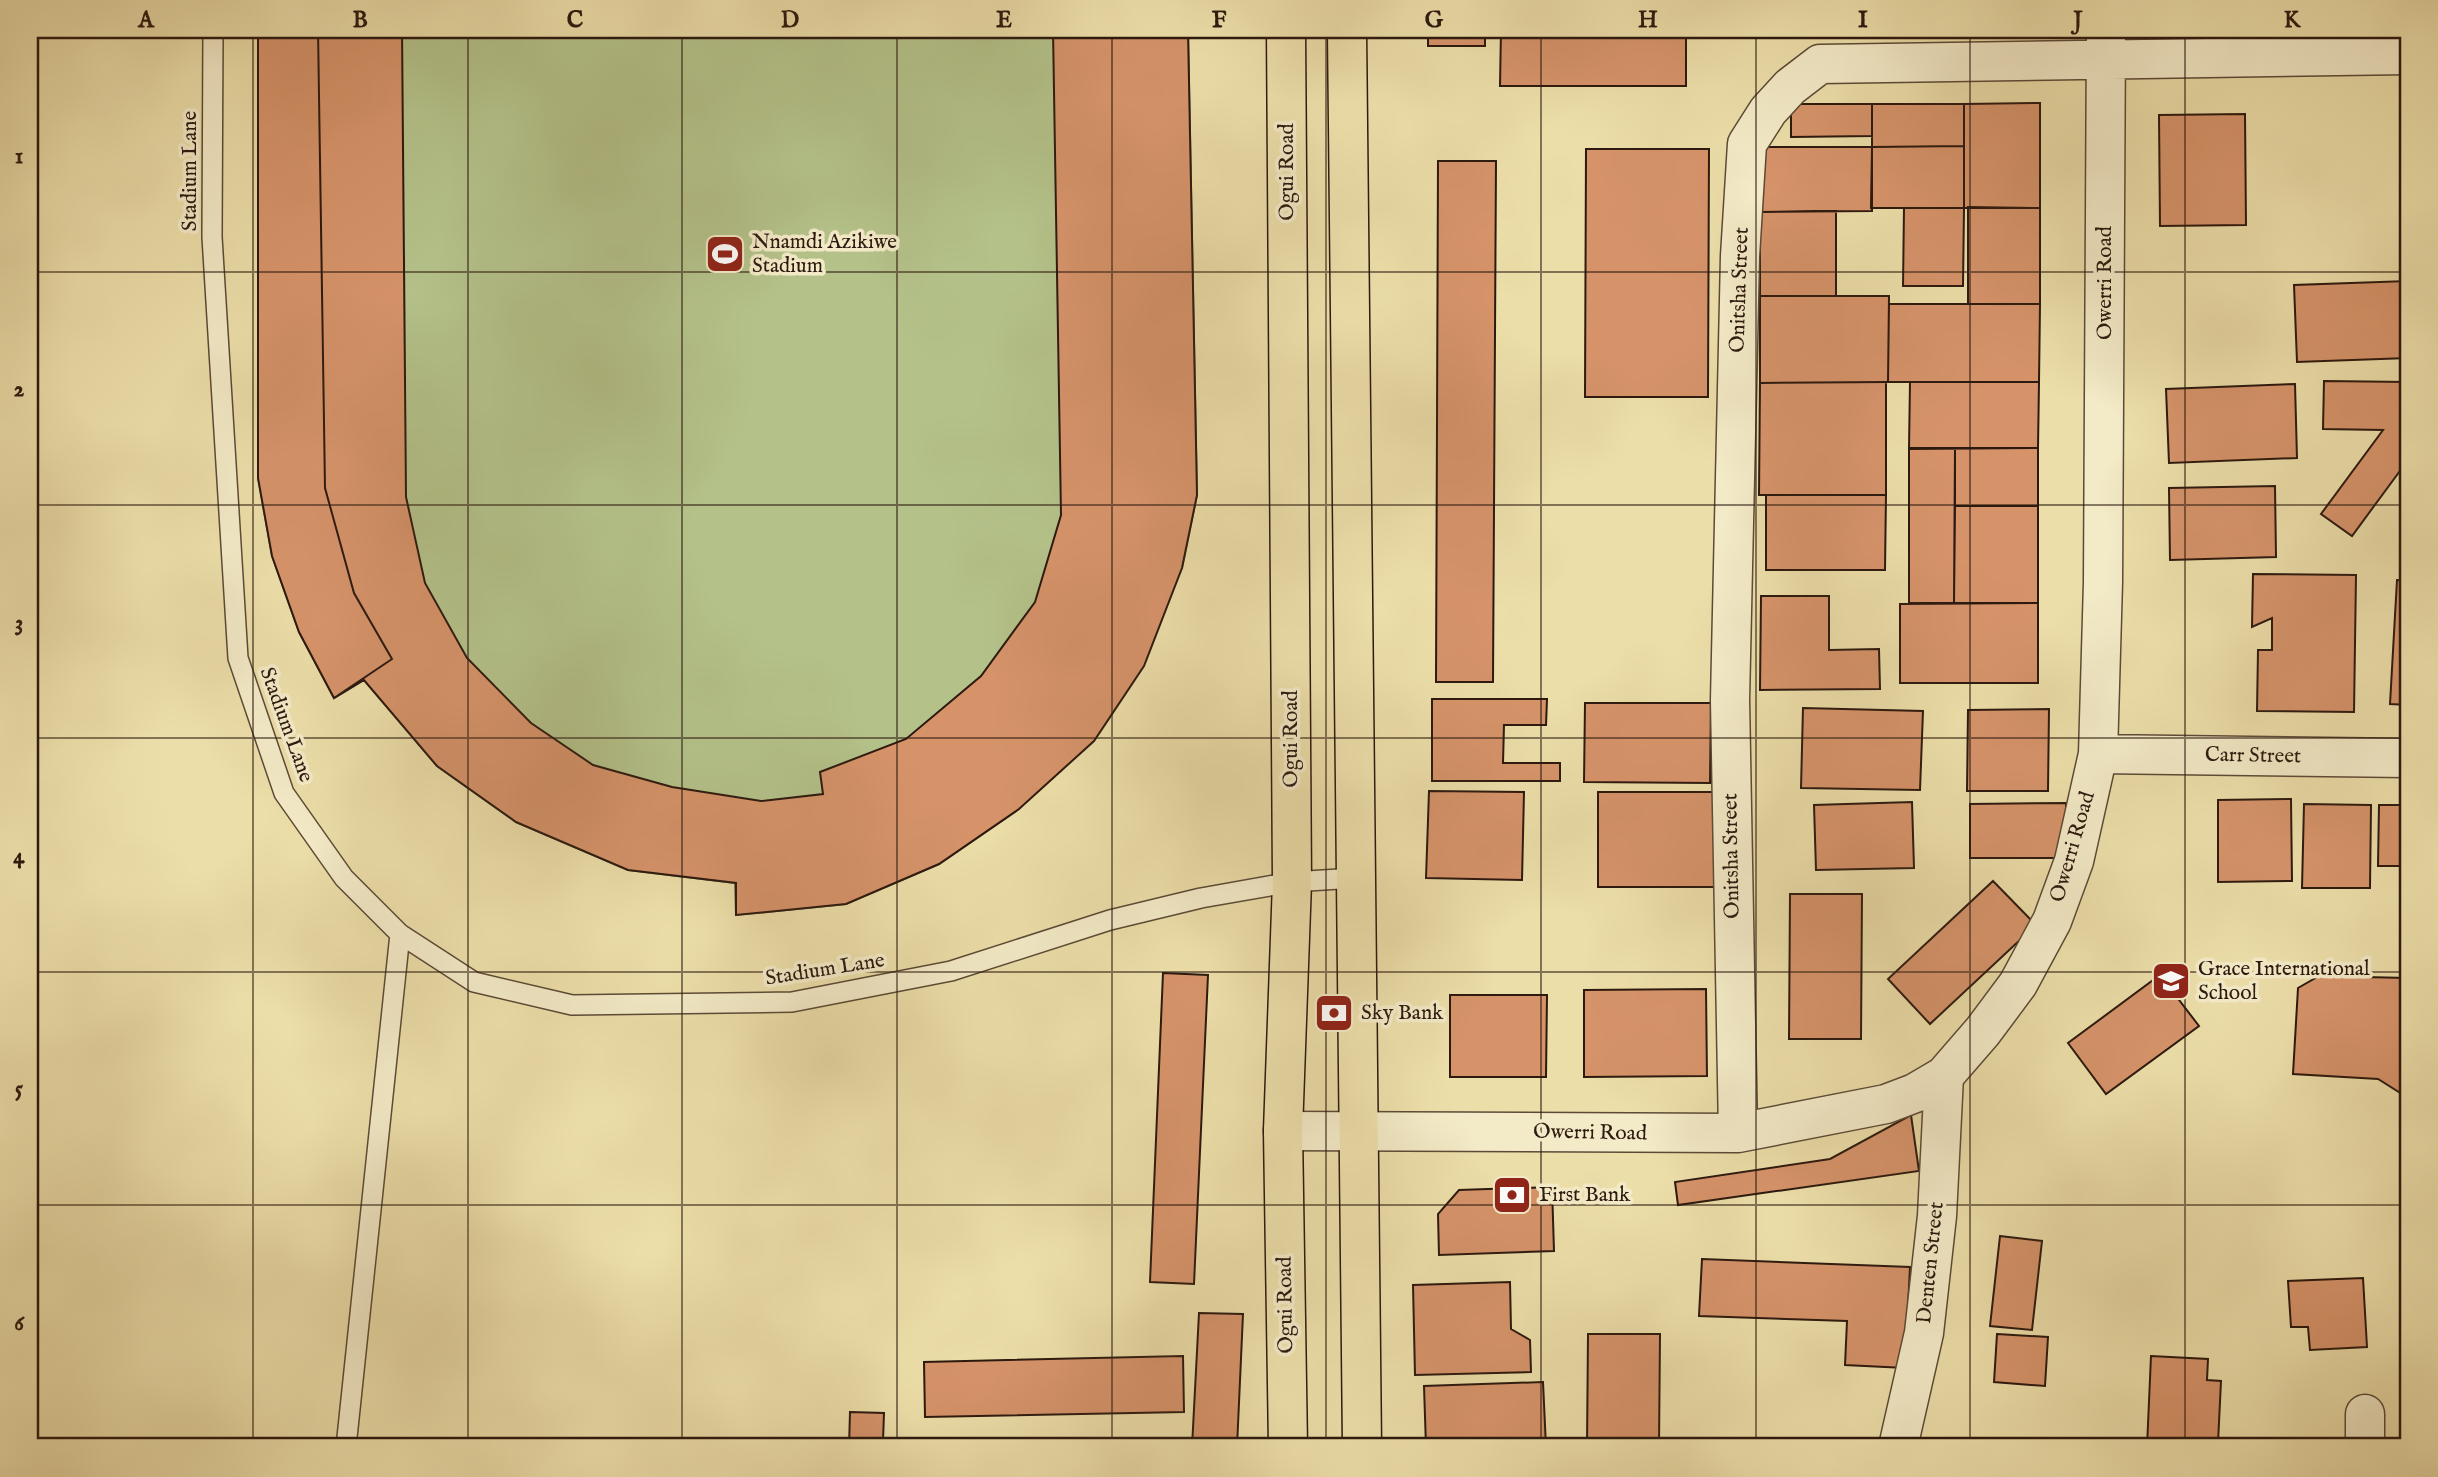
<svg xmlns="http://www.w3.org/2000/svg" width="2438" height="1477" font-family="'IM FELL English',serif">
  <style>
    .green { fill: #b4c28a; stroke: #706e4c; stroke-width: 2 }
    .building { fill: #d6936a; stroke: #2c190f; stroke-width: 2 }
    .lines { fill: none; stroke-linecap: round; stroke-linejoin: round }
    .lane-casing { stroke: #5c4a36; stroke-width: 22 }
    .street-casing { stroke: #5c4a36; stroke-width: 41 }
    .primary-casing { stroke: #2c190f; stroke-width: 41 }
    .lane { stroke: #f3eac7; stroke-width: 19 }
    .street { stroke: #f3eac7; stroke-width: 38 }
    .primary { stroke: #ecdea9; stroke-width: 38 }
    .grid { fill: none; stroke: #2c190f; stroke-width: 2; stroke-opacity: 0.55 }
    .labels { text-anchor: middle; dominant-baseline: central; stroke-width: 7; stroke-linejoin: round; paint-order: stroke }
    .street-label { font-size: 21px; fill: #2c190f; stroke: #f3eac7 }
    .poi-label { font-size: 21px; fill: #2c190f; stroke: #f3eac7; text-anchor: start }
    .neatline { fill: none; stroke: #2c190f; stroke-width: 2.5 }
    .grid-label { font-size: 23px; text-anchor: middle; font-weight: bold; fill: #2c190f }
  </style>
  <rect width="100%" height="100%" fill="#ecdea9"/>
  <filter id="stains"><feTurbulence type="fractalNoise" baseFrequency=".00286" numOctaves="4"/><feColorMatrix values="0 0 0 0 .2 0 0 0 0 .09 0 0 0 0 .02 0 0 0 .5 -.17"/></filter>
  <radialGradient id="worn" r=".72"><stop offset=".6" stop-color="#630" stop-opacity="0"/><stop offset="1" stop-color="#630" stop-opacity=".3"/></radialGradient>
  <path class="green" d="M258,30h930l9,465 -15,73 -163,241 -80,55 -93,40 -110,11 -1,-32 -107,-13 -112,-48 -79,-56 -73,-86 -30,18 -35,-66 -27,-76 -14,-78z"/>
  <path class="building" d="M258,30h144l4,467 19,86 42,75 64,65 62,42 79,22 89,14 62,-7 -3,-22 86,-33 75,-63 54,-74 26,-87 -8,-485h135l9,465 -15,73 -38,98 -50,75 -75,68 -80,55 -93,40 -110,11v-32l-108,-13 -112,-48 -79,-56 -73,-86 -30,18 -35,-66 -27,-76 -14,-78z
    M258,30h60l7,458 29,105 38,66 -58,39 -35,-66 -27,-76 -14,-78z
    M1428,30h57v16h-57z
    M1501,30h185v56h-186z
    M2040,103v105h-76v-104z
    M1791,104h81v32l-81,1z
    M1872,104h92v42l-92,1z
    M2245,114l1,111 -86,1 -1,-111z
    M1964,146v62h-93l1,-61z
    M1760,147h112v64l-112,1z
    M1586,149h123l-1,248h-123z
    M1438,161h58l-3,521h-57z
    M1968,207l72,1v96h-72z
    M1904,208h60l-1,78h-60z
    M1836,211v85h-76v-84z
    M2408,281v77l-111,4 -3,-77z
    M1760,296h129l-1,86 -128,1z
    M1889,304h151l-1,78h-151z
    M2324,381l84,1v78l-56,76 -31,-22 62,-84 -60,-1z
    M1886,382v113h-127l1,-112z
    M1910,382h129l-1,66 -129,1z
    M2295,384l2,74 -128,5 -3,-74z
    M1909,448h46l-1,155h-45z
    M1955,448h83v58h-83z
    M2275,486l1,71 -106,3 -1,-72z
    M1766,495h120l-1,75h-119z
    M1955,506h83v97h-84z
    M2253,574l103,1 -2,137 -97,-1 1,-61h14v-32l-20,9z
    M2397,580l11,1v124l-18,-1z
    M1761,596h68v54l50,-1 1,40 -120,1z
    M2038,603v80h-138v-79z
    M1432,699h115l-1,26h-42l-1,38h57v18h-128z
    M1585,703h126l-1,80 -126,-1z
    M1803,708l120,3 -3,79 -119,-2z
    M2049,709l-1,82h-81l1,-81z
    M1429,791l95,1 -2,88 -96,-2z
    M1598,792h120l-1,95h-119z
    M2291,799l1,82 -74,1v-82z
    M1912,802l2,66 -98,2 -2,-65z
    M2066,803v55h-96v-54z
    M2304,804l67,1 -1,83h-68z
    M2379,805h29v61h-30z
    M1993,881l43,44 -106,99 -42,-45z
    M1790,894h72l-1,145h-72z
    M1163,973l45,2 -14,309 -44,-2z
    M2160,975l39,51 -93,68 -38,-51z
    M2319,976l89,2v116h-6l-24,-15 -85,-5 5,-86z
    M1706,989l1,87 -123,1v-87z
    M1450,995h97l-1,82h-96z
    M1911,1115l8,56 -241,34 -3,-23 155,-23z
    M1552,1187l2,64 -115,4 -1,-41 21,-24z
    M2000,1236l42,5 -10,89 -42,-4z
    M2407,1246h1v81h-2z
    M1702,1259l208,8 -5,101 -60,-3 2,-44 -148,-5z
    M2363,1278l4,69 -57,3 -2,-23h-17l-3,-46z
    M1510,1282l1,47 19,11 1,32 -116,3 -2,-90z
    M1199,1313l44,1 -6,133h-45z
    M1588,1334h72l-1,113h-72z
    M1997,1334l51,3 -3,49 -51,-4z
    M1183,1356l1,56 -259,5 -1,-55z
    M2151,1356l57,3 -1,21 14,1 -3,62 -14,-1v5h-57z
    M1543,1382l3,65h-120l-2,-61z
    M850,1412l34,1 -1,28 11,-1v7h-45z"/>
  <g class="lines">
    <g class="lane-casing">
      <path id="lane" d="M213,30l-1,207 26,421 46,135 60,85 56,56 74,48 98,23 220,-3 159,-31 159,-51 91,-22 91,-16 63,-4
        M346,1447l54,-513"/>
    </g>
    <g class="street-casing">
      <path id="street" d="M2098,754l310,4
        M1283,1131l455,2 148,-29 29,-11 29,-17 39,-45 35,-47 34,-63 22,-60 24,-107 5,-172 3,-552
        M1738,1133l-8,-433 10,-444 7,-112 21,-33 22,-24 30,-23 588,-9
        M1898,1447l26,-114 13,-117 7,-140
        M2365,1447v-33"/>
    </g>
    <g class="primary-casing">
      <path id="primary" d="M1286,30l6,852 -9,249 5,316
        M1347,30l15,1417"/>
    </g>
    <use href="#lane" class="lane"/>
    <use href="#street" class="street"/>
    <use href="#primary" class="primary"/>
  </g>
  <path class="grid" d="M253,30v1417M468,30v1417M682,30v1417M897,30v1417M1112,30v1417M1326,30v1417M1541,30v1417M1756,30v1417M1970,30v1417M2185,30v1417M30,272h2378M30,505h2378M30,738h2378M30,972h2378M30,1205h2378"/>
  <defs>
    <g id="stadium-square" transform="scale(2.0125)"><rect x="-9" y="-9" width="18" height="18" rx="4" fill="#8f2418" stroke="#f3eac7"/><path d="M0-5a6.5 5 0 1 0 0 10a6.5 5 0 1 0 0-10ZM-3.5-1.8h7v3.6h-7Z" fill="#fff"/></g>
    <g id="school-square" transform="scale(2.0125)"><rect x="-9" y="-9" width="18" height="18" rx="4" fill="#8f2418" stroke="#f3eac7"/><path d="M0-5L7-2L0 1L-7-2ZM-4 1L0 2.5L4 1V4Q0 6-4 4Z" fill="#fff"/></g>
    <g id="bank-square" transform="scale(2.0125)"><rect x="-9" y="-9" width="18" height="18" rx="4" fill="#8f2418" stroke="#f3eac7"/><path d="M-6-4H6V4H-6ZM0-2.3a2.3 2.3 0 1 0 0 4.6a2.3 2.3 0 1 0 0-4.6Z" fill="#fff"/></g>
  </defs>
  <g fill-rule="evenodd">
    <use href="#stadium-square" x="725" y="254"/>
    <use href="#school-square" x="2171" y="981"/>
    <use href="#bank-square" x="1334" y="1013"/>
    <use href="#bank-square" x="1512" y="1195"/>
  </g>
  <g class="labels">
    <g class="street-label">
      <text transform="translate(190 171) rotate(-90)">Stadium Lane</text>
      <text transform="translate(1287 172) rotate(-90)">Ogui Road</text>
      <text transform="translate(2105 283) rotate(-90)">Owerri Road</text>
      <text transform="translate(1740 290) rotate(-88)">Onitsha Street</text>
      <text transform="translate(286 725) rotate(70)">Stadium Lane</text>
      <text transform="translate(1291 739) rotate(-90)">Ogui Road</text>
      <text transform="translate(2253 756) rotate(1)">Carr Street</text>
      <text transform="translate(2073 847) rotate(-74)">Owerri Road</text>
      <text transform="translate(1732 856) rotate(-91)">Onitsha Street</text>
      <text transform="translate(825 970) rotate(-9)">Stadium Lane</text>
      <text transform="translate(1590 1133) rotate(1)">Owerri Road</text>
      <text transform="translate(1931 1263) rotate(-84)">Denten Street</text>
      <text transform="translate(1286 1305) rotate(-91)">Ogui Road</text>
    </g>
    <g class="poi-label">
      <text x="752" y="242">Nnamdi Azikiwe<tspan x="752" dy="24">Stadium</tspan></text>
      <text x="2198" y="969">Grace International<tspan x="2198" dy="24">School</tspan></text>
      <text x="1361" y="1013">Sky Bank</text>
      <text x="1539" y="1195">First Bank</text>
    </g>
  </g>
  <rect width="2438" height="1477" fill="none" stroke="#ecdea9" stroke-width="77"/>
  <rect x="38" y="38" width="2362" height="1400" class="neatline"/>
  <g class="grid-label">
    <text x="146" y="27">A</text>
    <text x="360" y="27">B</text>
    <text x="575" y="27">C</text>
    <text x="790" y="27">D</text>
    <text x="1004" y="27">E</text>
    <text x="1219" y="27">F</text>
    <text x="1434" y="27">G</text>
    <text x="1648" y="27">H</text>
    <text x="1863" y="27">I</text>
    <text x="2078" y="27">J</text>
    <text x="2292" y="27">K</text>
    <text x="19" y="163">1</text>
    <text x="19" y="396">2</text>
    <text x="19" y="630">3</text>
    <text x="19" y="863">4</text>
    <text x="19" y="1096">5</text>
    <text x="19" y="1330">6</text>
  </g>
  <rect width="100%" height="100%" filter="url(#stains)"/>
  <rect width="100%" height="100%" fill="url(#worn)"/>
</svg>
